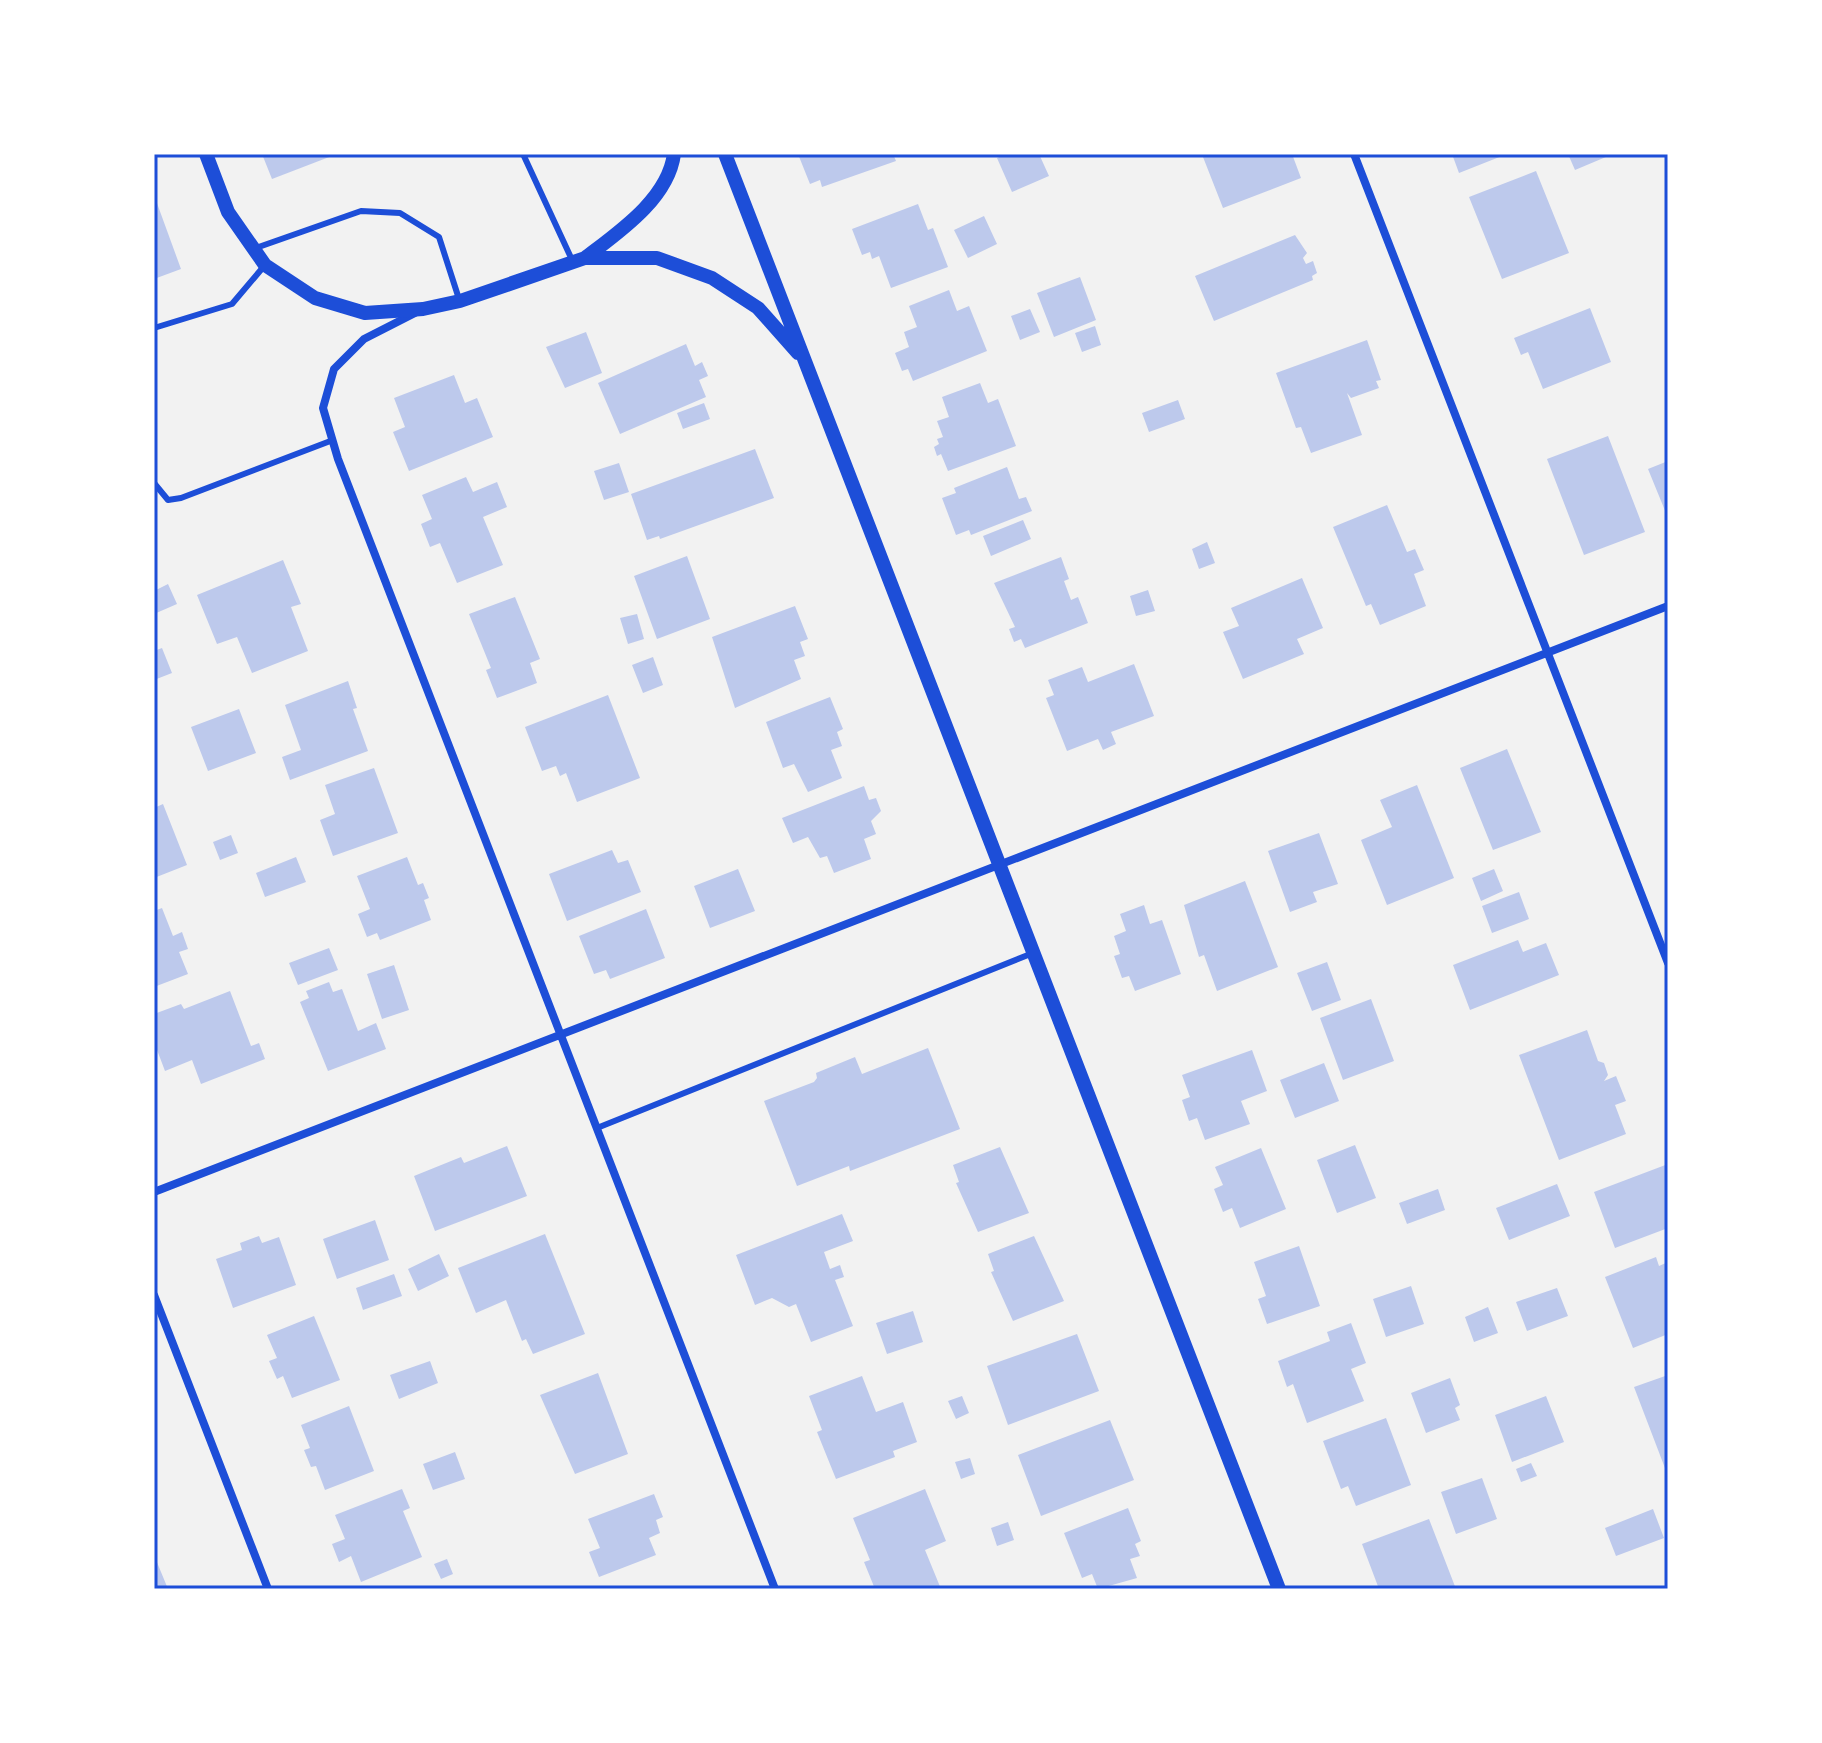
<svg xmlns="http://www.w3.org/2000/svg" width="1822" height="1743" font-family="Helvetica,sans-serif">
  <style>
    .building { fill: #bdc9ec }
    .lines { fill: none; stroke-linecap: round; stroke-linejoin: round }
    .service { stroke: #1d4ed8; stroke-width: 6 }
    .minor { stroke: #1d4ed8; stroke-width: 8 }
    .tertiary { stroke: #1d4ed8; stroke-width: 14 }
    .neatline { fill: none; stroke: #1d4ed8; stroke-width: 3 }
  </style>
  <rect width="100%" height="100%" fill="#f2f2f2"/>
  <path class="building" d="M262,154h75l-65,25z
    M798,154h95l3,7 -74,26 -2,-7 -10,4z
    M1006,154h33l10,22 -37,16 -15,-34z
    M1211,154h81l9,24 -78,30 -20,-51z
    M1452,154h55l-48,19z
    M1568,154h45l-38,16z
    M1536,171l33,82 -67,26 -33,-82z
    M154,195l27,74 -27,10z
    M918,204l10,26 5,-2 15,39 -57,21 -12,-32 -7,3 -2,-7 -8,3 -10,-26z
    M984,216l13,28 -29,14 -14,-28z
    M1295,235l12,18 -4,5 3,6 7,-3 4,12 -5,3 1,4 -99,41 -19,-45z
    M1080,277l16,43 -42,17 -17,-44z
    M949,290l8,21 12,-5 18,45 -74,30 -5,-12 -6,2 -7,-18 14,-6 -5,-15 13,-5 -8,-21z
    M1590,308l21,54 -68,27 -15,-37 -7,3 -7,-17z
    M1030,309l10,23 -20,8 -9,-24z
    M1095,326l6,19 -19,7 -7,-19z
    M586,332l16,41 -37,15 -19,-41z
    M1367,340l14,40 -5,1 3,7 -28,10 -4,-5 15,42 -51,18 -10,-26 -5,1 -20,-55z
    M686,344l9,22 7,-4 6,14 -9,4 7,17 -86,37 -22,-51z
    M454,375l11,28 12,-5 16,39 -84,34 -16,-39 12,-5 -11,-29z
    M980,383l8,20 10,-4 18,47 -68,25 -7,-17 -4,2 -3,-9 5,-3 -2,-5 6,-2 -6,-16 12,-4 -7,-20z
    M1178,400l7,19 -36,13 -7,-19z
    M704,403l6,16 -27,10 -6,-16z
    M1608,436l37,96 -61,23 -37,-96z
    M755,449l19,49 -114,41 -1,-3 -12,4 -16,-46z
    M1668,461v57l-20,-49z
    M619,463l10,29 -25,8 -10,-29z
    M1007,467l12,32 7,-2 6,14 -61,24 -2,-5 -13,5 -14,-37 14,-5 -2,-5z
    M466,477l7,15 24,-10 10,25 -24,10 20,48 -46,18 -17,-40 -10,4 -9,-23 11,-5 -10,-24z
    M1387,505l20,47 8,-3 9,21 -10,4 12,32 -46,19 -9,-21 -5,2 -33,-79z
    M1023,520l8,19 -40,17 -8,-20z
    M1207,542l8,21 -16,6 -7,-20z
    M687,556l23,63 -53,20 -23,-63z
    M1061,557l8,22 -5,2 7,19 7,-3 10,26 -63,25 -4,-9 -7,3 -5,-13 6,-2 -21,-44z
    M283,560l18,44 -10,3 17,44 -56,22 -15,-36 -20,7 -20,-49z
    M1302,578l21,50 -26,11 7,15 -61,25 -20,-47 16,-6 -8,-18z
    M168,584l9,20 -23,10v-23z
    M1148,590l7,21 -19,5 -6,-20z
    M515,597l25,62 -10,4 7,20 -40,15 -11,-28 5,-2 -22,-54z
    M795,606l13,33 -8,3 5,14 -11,4 7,19 -66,29 -23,-71z
    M637,614l7,25 -16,5 -8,-26z
    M162,648l10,25 -18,7v-29z
    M653,657l10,28 -20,8 -11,-28z
    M1134,664l20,52 -43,16 5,12 -13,6 -5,-11 -31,12 -21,-53 8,-3 -6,-15 34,-13 6,15z
    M348,681l9,27 -4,1 15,42 -78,29 -8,-23 19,-7 -16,-45z
    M608,695l32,83 -63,24 -11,-29 -6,3 -4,-10 -14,5 -17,-44z
    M830,697l13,32 -6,3 5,14 -11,4 11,28 -34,14 -14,-28 -11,4 -17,-46z
    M239,709l17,44 -48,18 -17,-44z
    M1507,749l34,83 -48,18 -33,-82z
    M374,768l24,65 -65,23 -13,-36 15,-6 -10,-29z
    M1417,785l37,93 -67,27 -26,-65 31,-13 -12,-27z
    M864,786l5,14 7,-2 5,13 -10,10 5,13 -12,5 7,20 -37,14 -7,-17 -7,2 -12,-21 -15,6 -11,-25z
    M163,804l24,61 -33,13v-70z
    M1319,833l19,51 -25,8 4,10 -27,10 -22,-61z
    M231,835l7,18 -18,7 -7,-18z
    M612,850l6,13 10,-3 13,32 -74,29 -18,-47z
    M296,857l10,25 -41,15 -9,-24z
    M407,857l11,28 5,-2 6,15 -5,2 7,20 -51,20 -3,-7 -10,4 -9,-23 12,-5 -13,-33z
    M738,869l17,42 -45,17 -16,-42z
    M1494,869l9,22 -22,10 -9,-23z
    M1245,881l33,86 -61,24 -13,-36 -5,2 -15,-52z
    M1519,892l10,27 -37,14 -10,-27z
    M1144,905l6,19 12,-4 19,54 -46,17 -6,-15 -7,2 -8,-22 6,-2 -6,-18 12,-5 -6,-17z
    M162,908l11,28 9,-4 6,17 -9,3 9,22 -34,13v-76z
    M646,909l19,49 -55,21 -4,-9 -12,4 -15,-38z
    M1518,940l5,12 23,-9 13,32 -89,35 -17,-45z
    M329,948l9,22 -40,15 -9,-22z
    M1327,962l14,38 -29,11 -15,-38z
    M394,965l15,45 -27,9 -15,-45z
    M329,982l4,10 9,-3 16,42 18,-8 10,26 -58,22 -28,-69 9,-4 -3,-7z
    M230,991l21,55 8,-3 6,16 -64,25 -9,-24 -27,11 -11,-29v-28l27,-10 3,5z
    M1371,999l23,62 -51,19 -23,-62z
    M1587,1030l11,31 6,2 4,12 -4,6 12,-5 10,25 -11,4 11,29 -67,26 -40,-105z
    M928,1048l32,81 -110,42 -1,-5 -52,20 -33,-85 50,-19 3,-4 -1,-5 39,-16 7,17z
    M1252,1050l15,41 -26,10 9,23 -45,16 -8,-22 -8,3 -7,-21 8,-3 -8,-22z
    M1324,1063l15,38 -44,17 -15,-38z
    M1355,1145l21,53 -39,15 -20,-53z
    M507,1146l20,50 -92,35 -21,-55 47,-19 3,6z
    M1000,1147l29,66 -51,19 -22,-49 3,-1 -6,-17z
    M1261,1148l25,61 -46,19 -8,-20 -9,4 -9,-23 9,-4 -8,-18z
    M1668,1164v64l-53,20 -21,-56z
    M1557,1184l13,32 -61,24 -13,-32z
    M1438,1189l7,21 -38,14 -8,-21z
    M842,1214l11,27 -29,11 6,17 10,-4 4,12 -9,3 18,46 -42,16 -15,-38 -7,3 -17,-9 -17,7 -19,-50z
    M375,1220l14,40 -52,19 -14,-40z
    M545,1234l40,100 -52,20 -7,-15 -4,2 -16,-41 -30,13 -18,-45z
    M259,1236l3,7 17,-6 17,48 -63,23 -17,-49 26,-9 -2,-7z
    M1034,1236l30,65 -51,20 -22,-49 3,-1 -6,-17z
    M1299,1246l21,60 -53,18 -9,-25 8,-3 -12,-34z
    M439,1254l10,22 -31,15 -10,-22z
    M1656,1257l3,9 9,-4v72l-35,14 -28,-71z
    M394,1274l8,22 -39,14 -7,-22z
    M1411,1286l13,38 -38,13 -13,-38z
    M1557,1288l11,28 -41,15 -11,-29z
    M1488,1307l10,26 -24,9 -9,-25z
    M913,1311l10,31 -36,12 -11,-31z
    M314,1316l26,64 -48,18 -9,-22 -6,3 -8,-18 8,-3 -10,-23z
    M1351,1323l15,40 -15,6 13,32 -57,22 -14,-39 -6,3 -9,-26 52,-20 -3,-9z
    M1077,1334l22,57 -91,34 -21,-59z
    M430,1361l8,22 -39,16 -9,-24z
    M598,1373l30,81 -53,20 -35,-79z
    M1668,1375v101l-34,-89z
    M862,1376l14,36 27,-10 14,40 -24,9 2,6 -59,22 -19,-47 5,-2 -13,-34z
    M1450,1378l10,27 -5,3 5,12 -34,13 -15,-40z
    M962,1396l7,17 -13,6 -8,-18z
    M1546,1396l18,46 -52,20 -17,-47z
    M349,1406l25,65 -49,19 -9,-24 -5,1 -7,-17 6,-2 -9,-23z
    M1386,1418l25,67 -55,21 -8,-20 -7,3 -18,-48z
    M1110,1420l24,60 -93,36 -23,-61z
    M455,1452l10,27 -32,11 -10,-26z
    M970,1458l5,16 -14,5 -6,-17z
    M1531,1463l6,13 -16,6 -5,-13z
    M1482,1478l15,41 -41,15 -15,-42z
    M402,1489l8,19 -7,3 19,46 -61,25 -10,-26 -12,6 -7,-18 13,-5 -10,-24z
    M925,1489l21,52 -21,9 16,39h-66l-11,-27 6,-2 -17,-42z
    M654,1494l9,23 -7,3 4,13 -11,5 7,17 -57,22 -10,-25 11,-4 -12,-29z
    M1128,1508l13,33 -6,3 5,12 -10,3 7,19 -39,11 -6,-15 -10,4 -18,-45z
    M1653,1509l11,29 -48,18 -11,-28z
    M1429,1519l27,70h-77l-17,-45z
    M1008,1522l6,18 -17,6 -6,-18z
    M154,1555l14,34h-14z
    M447,1559l6,15 -12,5 -7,-15z"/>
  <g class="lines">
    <path class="service" d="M523,154l50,108
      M253,249l108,-38 39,2 39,24 20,62
      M154,328l78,-24 33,-39
      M154,483l14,17 13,-2 152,-58
      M597,1128l436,-175"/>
    <path class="minor" d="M1354,154l314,809
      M415,313l-51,26 -30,30 -11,39 15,51 437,1130
      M154,1192l1514,-586
      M154,1295l114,294"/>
    <path class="tertiary" d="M206,154l22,58 37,53 50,33 50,15 58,-4 37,-8 125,-43h72l55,20 46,30 40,45
      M725,154l554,1435
      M585,258c34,-26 83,-59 89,-104"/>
  </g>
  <rect width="1822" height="1743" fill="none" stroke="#ffffff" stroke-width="312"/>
  <rect x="156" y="156" width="1510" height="1431" class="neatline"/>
</svg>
